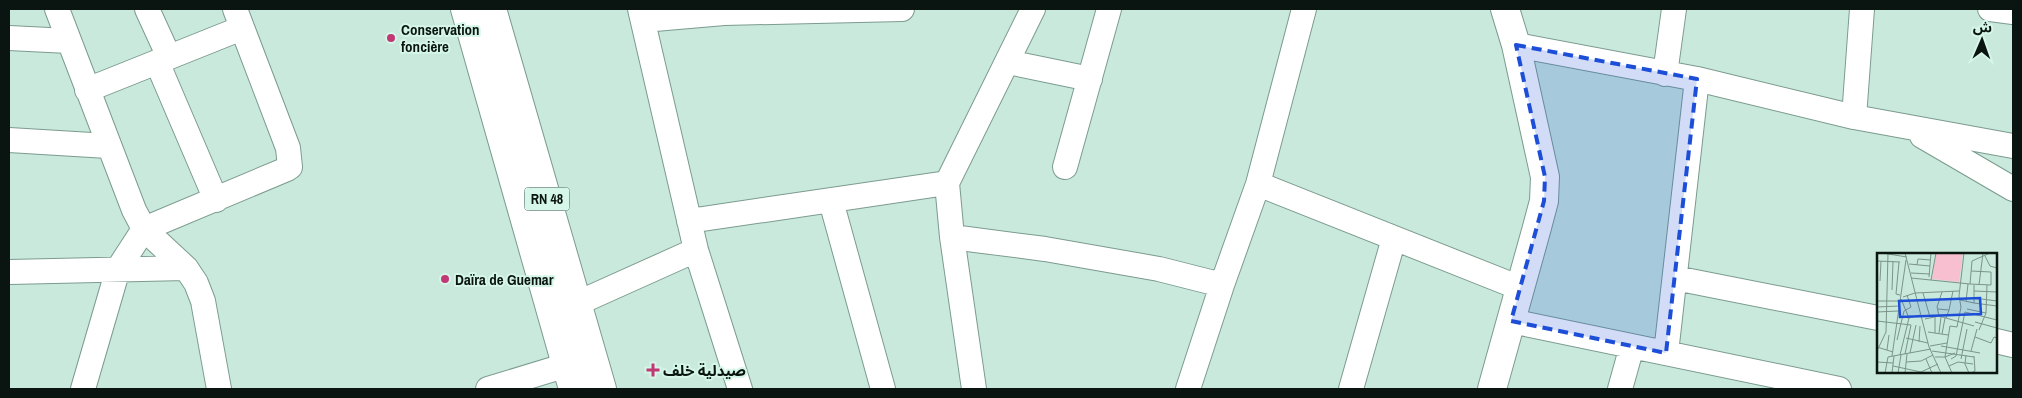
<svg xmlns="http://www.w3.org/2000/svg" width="2022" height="398" font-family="'Archivo Narrow','Noto Sans Arabic',sans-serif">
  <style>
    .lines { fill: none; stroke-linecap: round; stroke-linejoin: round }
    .street-casing { stroke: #7c9b8f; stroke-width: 26 }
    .secondary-casing { stroke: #7c9b8f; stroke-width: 30 }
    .highway-casing { stroke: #7c9b8f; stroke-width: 30 }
    .street { stroke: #fff; stroke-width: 24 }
    .secondary { stroke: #fff; stroke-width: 28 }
    .highway { stroke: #fff; stroke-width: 28 }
    .marked { fill: #1d4ed8; fill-opacity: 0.2; stroke: #1d4ed8; stroke-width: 4; stroke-dasharray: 10 6; stroke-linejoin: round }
    .poi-dot { fill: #c13873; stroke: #d5f6e9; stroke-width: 2 }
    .labels { text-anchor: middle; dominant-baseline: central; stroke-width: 4; stroke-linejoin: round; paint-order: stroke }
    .shield { fill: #d5f6e9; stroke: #475852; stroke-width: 1 }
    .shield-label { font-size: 14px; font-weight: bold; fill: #0a1511 }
    .poi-label { font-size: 15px; font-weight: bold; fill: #0a1511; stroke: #d5f6e9; text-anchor: start }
    .inset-road { fill: none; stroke: #7c948b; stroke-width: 1 }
    .view { fill: #1d4ed8; fill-opacity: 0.15; stroke: #1d4ed8; stroke-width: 2.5 }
    .inset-edge { fill: none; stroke: #0a1511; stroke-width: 2.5 }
  </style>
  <rect width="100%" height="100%" fill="#c8e9dc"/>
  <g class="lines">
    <g class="street-casing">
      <path id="street" d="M57,9l77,201 10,19 42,39 10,15 7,18 16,88
        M147,9l22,48
        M640,9l56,241 44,139
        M1990,9l23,3
        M643,20l81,-7 178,-4
        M9,38l60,3
        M1516,45l181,34 157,38 8,-108
        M157,62l59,138
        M1008,62l82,17
        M1665,74l9,-65
        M87,90l155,-62
        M1854,117l159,29
        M1922,136l91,53
        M9,140l99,6
        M1065,167l44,-158
        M1258,184l262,104
        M831,201l52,188
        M689,221l258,-38
        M952,237l93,12 114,20 63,16 -34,104
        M9,272l177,-4
        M1675,278l203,40
        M1222,285l36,-101 46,-175
        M578,303l118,-53
        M1511,321l328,68
        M1996,341l17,4
        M1666,353l31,-274
        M83,389l35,-120 26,-40 143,-60 3,-2 -2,-19 -53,-139
        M488,389l79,-24
        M974,389l-22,-152 -5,-54 86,-174
        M1351,389l43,-151
        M1620,389l12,-43"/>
    </g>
    <g class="secondary-casing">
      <path id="secondary" d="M1492,389l44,-158 8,-30 1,-24 -29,-132 -11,-36"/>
    </g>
    <g class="highway-casing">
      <path id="highway" d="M465,9l108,380
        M492,9l110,380"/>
    </g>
    <use href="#street" class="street"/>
    <use href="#secondary" class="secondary"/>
    <use href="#highway" class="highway"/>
  </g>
  <path class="marked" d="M1516,45l181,34 -31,274 -155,-32 33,-120 1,-24z"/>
  <g class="poi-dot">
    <circle cx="391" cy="38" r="5"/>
    <circle cx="445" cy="279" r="5"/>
    <path d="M650.5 362.5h5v5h5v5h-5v5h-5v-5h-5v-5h5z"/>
  </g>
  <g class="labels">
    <rect class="shield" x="524.5" y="187.5" width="45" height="23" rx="4"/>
    <g class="shield-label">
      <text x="547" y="199">RN 48</text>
    </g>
    <g class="poi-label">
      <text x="401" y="29">Conservation<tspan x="401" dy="17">foncière</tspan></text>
      <text x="455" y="279">Daïra de Guemar</text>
      <text x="663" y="370">صيدلية خلف</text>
    </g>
  </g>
  <g transform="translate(1877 253)">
    <rect width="120" height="120" fill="#c8e9dc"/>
    <path d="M59,0h27l-4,29 -27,-3z" fill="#f8bfd1"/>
    <path class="inset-road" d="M5,0l25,4M28,0l24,94 12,26M108,3l5,10 7,2M0,8l23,1M22,9l-3,32 4,1M32,11l21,2M40,12l1,-6 13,1M34,20l19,1M52,24l2,-24M34,25l59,6 2,-23 18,-8M54,27l5,-27M3,28l1,-20M93,31l21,1v-13l-20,-1M102,32l4,-32M15,37l1,-29M97,38l23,1M46,40l7,24M26,44l12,-4 44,-2M97,45l23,3M24,46l8,19 11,-3M83,47l14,3v-18M0,48h22M48,48l16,-2M89,48l2,-17M97,50l23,3M0,54l22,-1M61,56l11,1 -3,8M90,56l19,4M72,57l4,-19M0,59l21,-1M88,59l32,8M58,63v17M62,63l-2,-9 5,-15M48,66l14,-3 35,10M0,68l34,4 -6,29M98,69l22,6M102,77l7,-17 1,-28M51,79l20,3M62,80l2,-16M65,81l3,-16M98,84l16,6 3,-6 3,1M29,85l22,5M20,87l7,-29 7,-4 -4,-12M42,89l1,-16M53,93l17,-3M64,93l39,7M0,94l16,5M10,97l2,-15M0,98l9,-19 2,-79M55,98l42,6M94,98l6,-22M33,100l6,-28M23,102l9,-37 -6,-1M89,102l-1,9 4,9M15,103l14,-96M58,104h10l10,-4M68,104l5,-31 7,1 4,-20 -2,-11 5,-43M68,104l7,16M49,106l6,14M74,106l5,-3 9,-44M84,106l6,-30M0,109l16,1M29,109l15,-1 12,-6M16,113l28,6 17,-8M72,113l9,-4 15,2M8,120l3,-16 43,-8M15,120l2,-17M21,120l3,-18M28,120l2,-19M94,120l4,-2 -1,-15"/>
    <path class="view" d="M103,45l1,16 -81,3 -1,-16z"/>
    <rect width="120" height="120" class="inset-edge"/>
  </g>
  <rect width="2022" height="398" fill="none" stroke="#0a1511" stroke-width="20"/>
  <g transform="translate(1982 40) rotate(2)" stroke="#d5f6e9" stroke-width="4" paint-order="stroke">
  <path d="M0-4L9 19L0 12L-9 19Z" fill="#0a1511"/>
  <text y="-8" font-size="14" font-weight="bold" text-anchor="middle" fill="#0a1511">ش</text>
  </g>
</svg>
